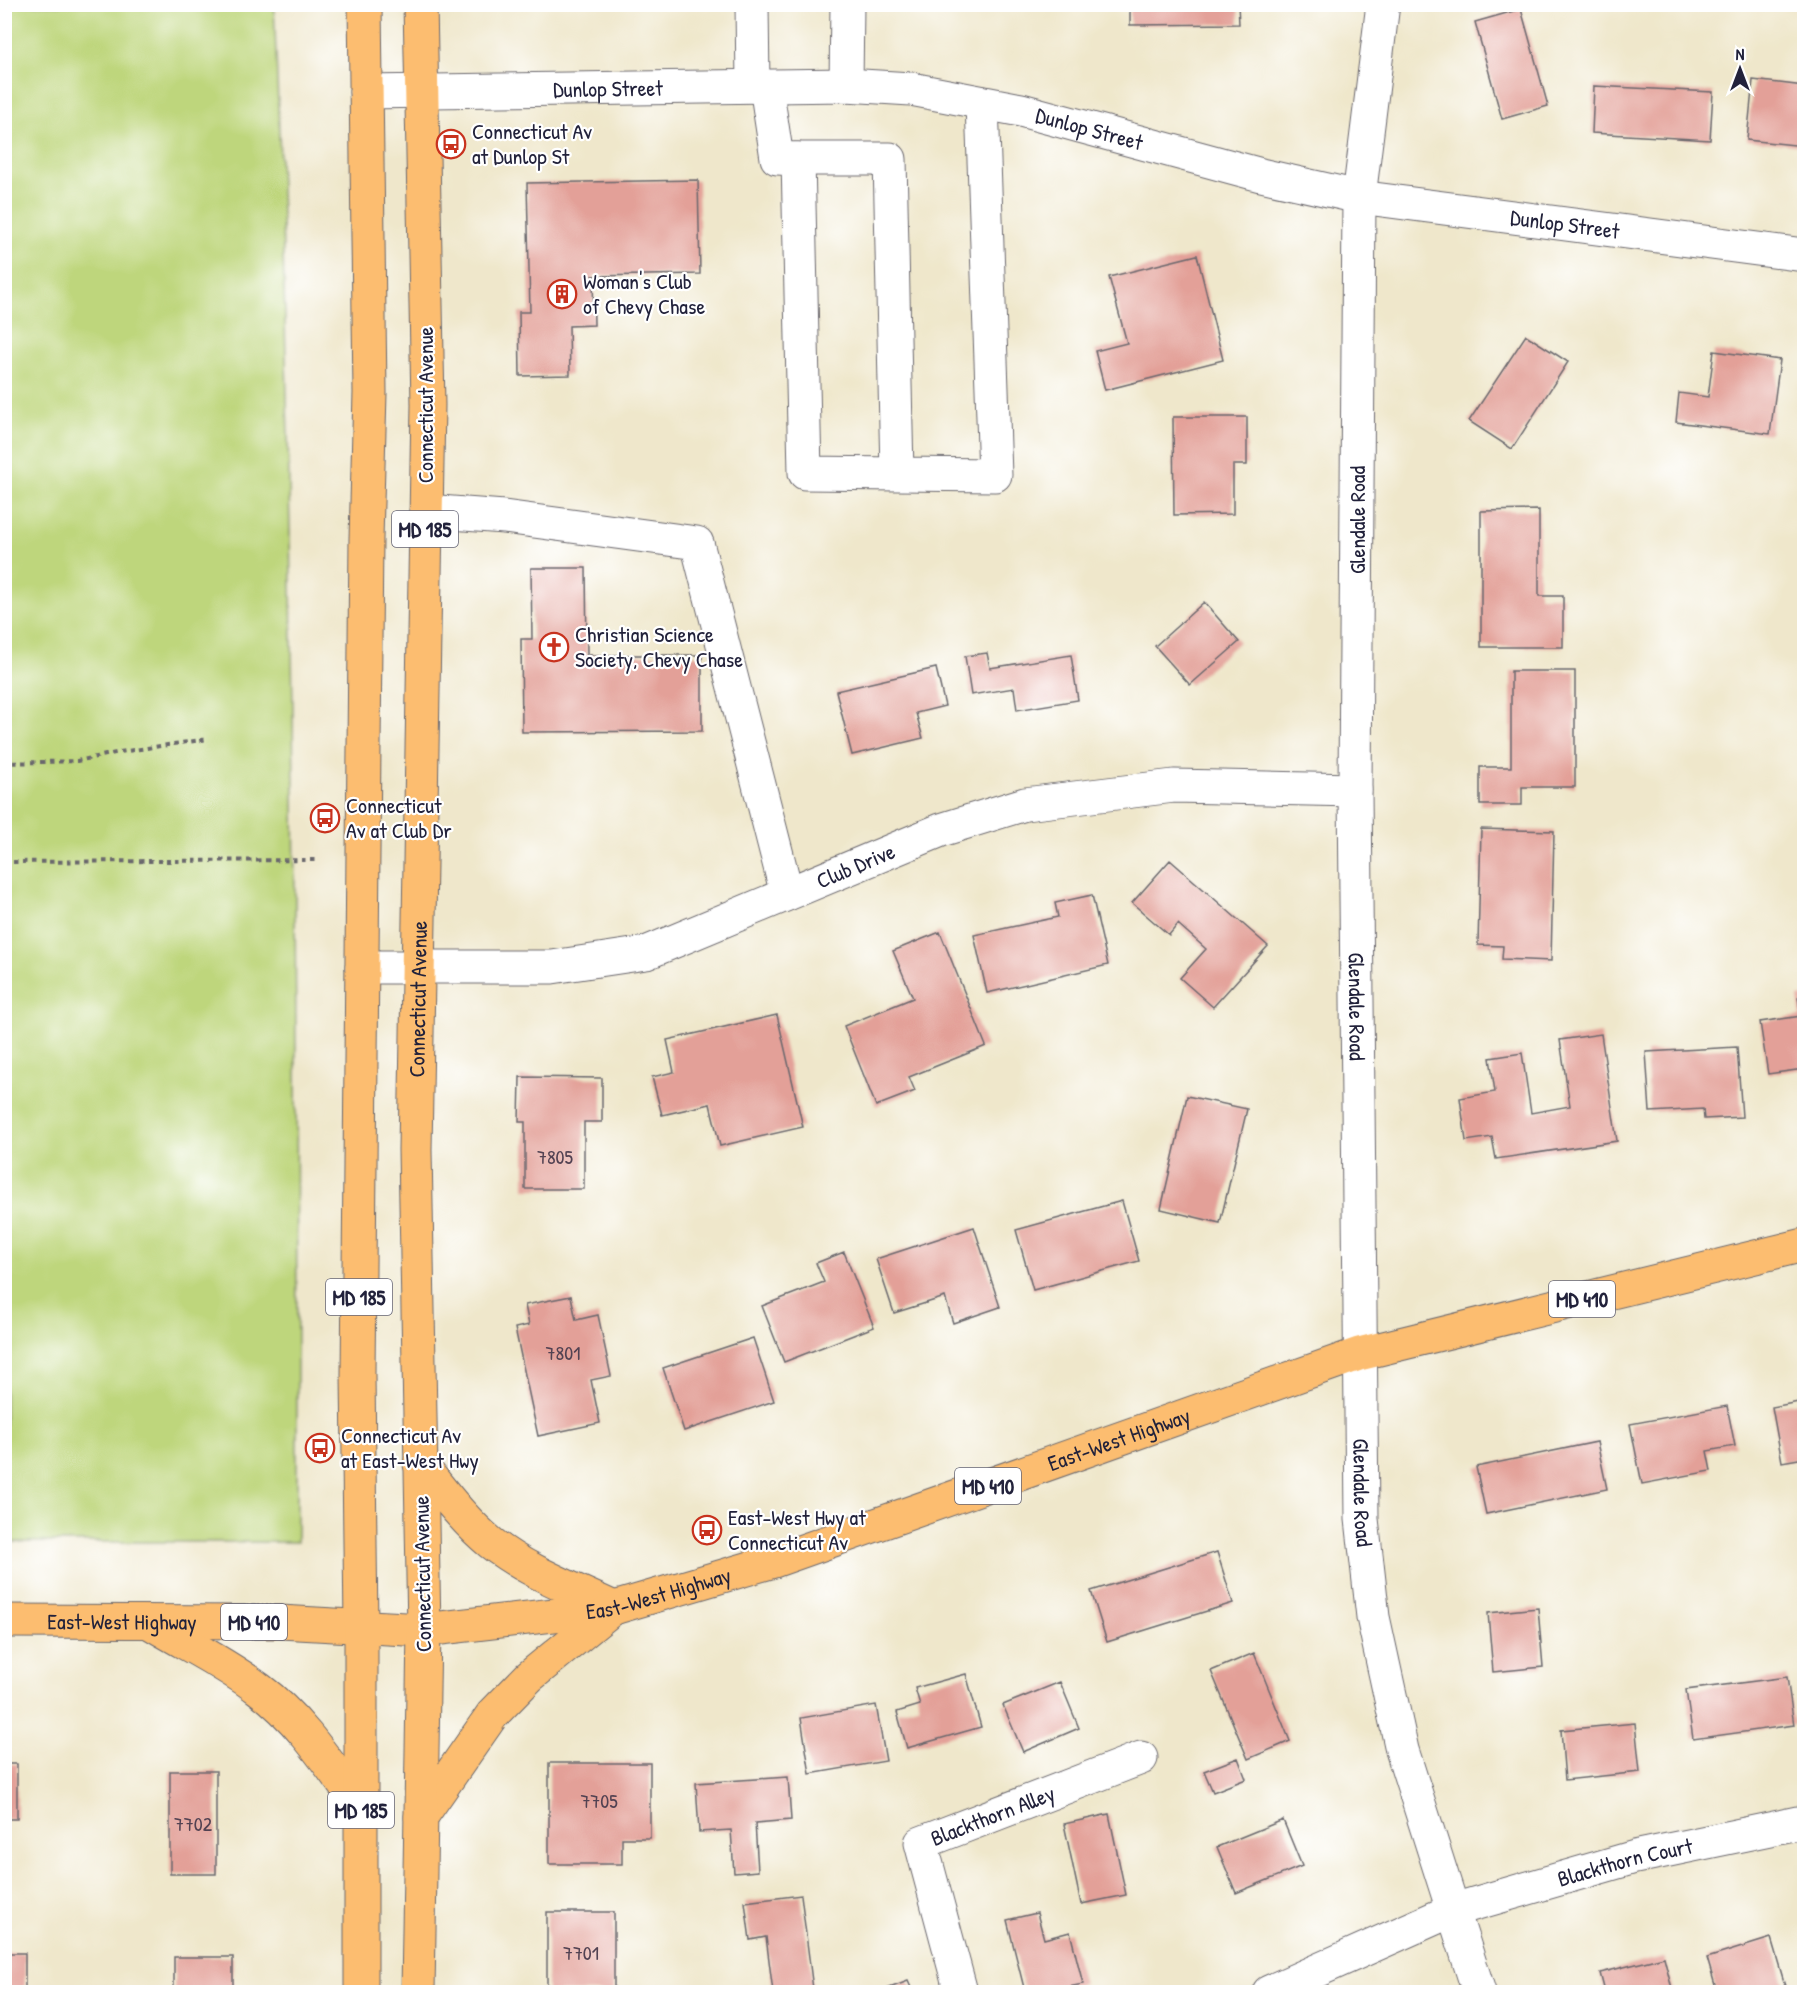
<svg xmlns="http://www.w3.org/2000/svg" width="1809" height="1997" font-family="'Patrick Hand',sans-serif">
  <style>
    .green { fill: #bed67b; stroke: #707c5b; stroke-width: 1.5 }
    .building { fill: #e3a098 }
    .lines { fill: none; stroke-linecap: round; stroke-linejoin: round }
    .minor-casing { stroke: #6a676d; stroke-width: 35 }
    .major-casing { stroke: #6a676d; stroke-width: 35 }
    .path { stroke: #6a676d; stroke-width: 4; stroke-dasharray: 4.5 4.5; stroke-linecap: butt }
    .minor { stroke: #fff; stroke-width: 33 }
    .major { stroke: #fcbd6f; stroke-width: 33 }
    .labels { text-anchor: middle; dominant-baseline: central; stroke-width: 4.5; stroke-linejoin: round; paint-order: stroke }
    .number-label { font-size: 20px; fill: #524252 }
    .shield { fill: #fff; stroke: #646476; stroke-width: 1.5 }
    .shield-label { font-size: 21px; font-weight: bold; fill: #22223b }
    .street-label { font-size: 22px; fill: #22223b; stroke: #fff }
    .poi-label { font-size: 22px; fill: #22223b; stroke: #fff; text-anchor: start }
  </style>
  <rect width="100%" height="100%" fill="#fff"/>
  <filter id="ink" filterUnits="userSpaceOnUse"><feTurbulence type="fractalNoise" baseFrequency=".0167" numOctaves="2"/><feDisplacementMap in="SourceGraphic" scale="12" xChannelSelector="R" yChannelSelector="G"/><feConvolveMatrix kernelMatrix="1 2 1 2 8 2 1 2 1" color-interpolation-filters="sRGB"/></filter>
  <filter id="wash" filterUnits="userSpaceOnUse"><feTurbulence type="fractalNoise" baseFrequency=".008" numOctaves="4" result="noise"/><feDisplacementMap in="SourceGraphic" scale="24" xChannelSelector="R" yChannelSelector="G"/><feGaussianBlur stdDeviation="1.35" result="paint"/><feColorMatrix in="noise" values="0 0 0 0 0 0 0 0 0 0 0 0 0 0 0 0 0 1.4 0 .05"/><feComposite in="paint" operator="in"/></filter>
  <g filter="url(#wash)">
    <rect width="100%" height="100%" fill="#efe7cb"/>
    <path class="green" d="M4,5h270c22,512 23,1024 23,1537h-292z"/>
    <g id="blocks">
      <path class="building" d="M1130,4h108l1,20 -109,1z
        M1521,9l27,97 -46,13 -27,-97z
        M1753,80l51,6v60l-57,-6z
        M1594,86l119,6 -3,48 -118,-7z
        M698,180l2,94 -107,2 1,49 -25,1 1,49 -50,1 -1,-64h11l-3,-129z
        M1197,255l26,105 -118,30 -10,-39 32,-8 -18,-66z
        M1526,335l42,27 -56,87 -43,-28z
        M1714,351l66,9 -10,74 -94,-12 3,-29 29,4z
        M1173,417h74v48h-14v49l-59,1z
        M1539,510v86h24v51h-82v-136z
        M531,568h55l1,87h115v76l-180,1 -1,-93h11z
        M1204,602l35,40 -49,43 -35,-39z
        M987,653l3,15 81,-13 7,45 -61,10 -3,-22 -43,7 -6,-39z
        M936,668l9,38 -29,7 7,25 -71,17 -16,-64z
        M1511,671h64v116h-53v18h-42v-38h31z
        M1481,829l73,2 -3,130 -49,-2 1,-13 -25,-1z
        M1170,860l98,86 -55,61 -33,-29 26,-29 -28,-25 -9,11 -37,-32z
        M1092,895l16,70 -121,28 -13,-58 84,-18 -3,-14z
        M940,932l46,114 -77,31 6,14 -39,15 -32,-80 69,-28 -20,-47z
        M1804,996v73l-36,5 -8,-52 41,-6 -3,-19z
        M777,1015l26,112 -83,19 -10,-42 -48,11 -10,-38 22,-5 -7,-32z
        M1601,1034l16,107 -121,18 -4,-22 -26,4 -6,-43 35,-6 -5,-34 32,-5 9,60 39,-7 -10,-66z
        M1737,1047l5,70 -38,2 -1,-10 -53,3 -4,-60z
        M520,1077l82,1v44h-18v67h-59v-67h-6z
        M1187,1096l60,13 -27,114 -59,-14z
        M1122,1201l17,60 -106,29 -17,-60z
        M974,1227l26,80 -47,16 -8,-26 -51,16 -18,-54z
        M844,1252l30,75 -90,35 -22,-56 62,-24 -8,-19z
        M571,1296l5,24 22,-5 13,61 -20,4 9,43 -62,13 -23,-108 14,-3 -4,-20z
        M753,1338l21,63 -90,30 -21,-63z
        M1804,1401v57l-22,4 -10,-55z
        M1727,1406l8,40 -28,5 4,20 -69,13 -12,-60z
        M1597,1442l10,47 -121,25 -10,-47z
        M1217,1552l16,51 -126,39 -16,-51z
        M1538,1608l5,59 -50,5 -5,-59z
        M1254,1653l36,88 -42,18 -37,-88z
        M966,1674l15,53 -74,21 -10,-36 23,-7 -5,-17z
        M1787,1677l7,48 -101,14 -7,-49z
        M1060,1682l19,46 -56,24 -20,-47z
        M876,1705l10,56 -76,13 -9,-56z
        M1635,1723l5,49 -75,8 -4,-50z
        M1238,1758l8,21 -33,13 -9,-21z
        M549,1763h101v75h-28v26h-73z
        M4,1764h13v55h-13z
        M170,1771h46v103h-46z
        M788,1777l3,43 -36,3 3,48 -24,2 -3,-43 -32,2 -3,-49z
        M1109,1814l17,81 -45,9 -17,-80z
        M1283,1820l19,46 -66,27 -19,-46z
        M801,1895l12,94 -40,3 -7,-55 -16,3 -5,-38z
        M547,1912h67v80h-67z
        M1037,1913l7,26 26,-7 13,52 -38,8h-20l-18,-72z
        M1771,1938l16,54h-70l-10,-34z
        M4,1953h21v39h-21z
        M174,1957h59v35h-59z
        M1664,1957l9,35h-68l-5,-19z
        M908,1981l5,11h-34z"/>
    </g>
  </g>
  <g filter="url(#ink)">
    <use href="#blocks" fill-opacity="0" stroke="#6a676d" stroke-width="1.5"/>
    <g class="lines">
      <g class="minor-casing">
        <g id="minor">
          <path d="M752,4l1,82"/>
          <path id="s1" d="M1383,4l-24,193 -4,593 7,729 11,98 29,133 77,242"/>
          <path d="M846,85l1,-81"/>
          <path d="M766,86l11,72 21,1"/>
          <path id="s2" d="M366,92l480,-7 65,4 110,21 240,65 98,22 445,58"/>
          <path d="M897,473l-7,-314h-92l7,314 190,2 -13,-372"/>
          <path d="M426,511l78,6 193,26 90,351"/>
          <path id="s3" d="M362,967h190l94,-14 295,-123 84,-26 149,-18 181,4"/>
          <path id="s4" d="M961,1992l-40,-149 220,-85"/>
          <path id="s5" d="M1269,1992l184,-82 182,-53 163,-34"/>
        </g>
      </g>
      <g class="major-casing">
        <g id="major">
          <path d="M420,1464c22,27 44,57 71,79 37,29 81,45 123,65"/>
          <path id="s6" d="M4,1621l276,1 144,8 190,-22 160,-47 585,-207 445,-109"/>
          <path d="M149,1622c36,22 76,41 110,67 41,30 72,78 102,119"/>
          <path d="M421,1817l71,-102 37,-38 83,-68"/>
          <path d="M361,1992v-365l-3,-253 8,-835 4,-146 -5,-389"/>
          <path id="s7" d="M418,1992l6,-362 -9,-480 13,-745 -8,-401"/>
        </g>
      </g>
      <path class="path" d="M4,763l73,-2 43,-9 88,-13
        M4,862l314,-2"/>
      <use href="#minor" class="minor"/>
      <use href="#major" class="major"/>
    </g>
  </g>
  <defs>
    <g id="bus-ring" transform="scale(1.5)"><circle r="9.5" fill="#fff" stroke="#c8321e" stroke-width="1.5"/><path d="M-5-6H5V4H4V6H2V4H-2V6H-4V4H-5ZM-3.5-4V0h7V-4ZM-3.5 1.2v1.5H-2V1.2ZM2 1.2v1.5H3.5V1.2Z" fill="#c8321e"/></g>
    <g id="building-ring" transform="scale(1.5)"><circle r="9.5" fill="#fff" stroke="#c8321e" stroke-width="1.5"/><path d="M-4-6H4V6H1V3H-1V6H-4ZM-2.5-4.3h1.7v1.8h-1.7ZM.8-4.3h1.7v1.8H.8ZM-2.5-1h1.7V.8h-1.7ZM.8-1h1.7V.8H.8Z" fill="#c8321e"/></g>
    <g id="church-ring" transform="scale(1.5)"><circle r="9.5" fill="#fff" stroke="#c8321e" stroke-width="1.5"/><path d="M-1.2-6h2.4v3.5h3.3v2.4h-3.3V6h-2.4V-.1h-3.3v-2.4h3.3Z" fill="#c8321e"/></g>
  </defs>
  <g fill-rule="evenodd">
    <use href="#bus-ring" x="451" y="144"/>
    <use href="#building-ring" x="562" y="294"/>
    <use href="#church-ring" x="554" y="647"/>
    <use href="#bus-ring" x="325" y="818"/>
    <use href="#bus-ring" x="320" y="1448"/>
    <use href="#bus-ring" x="707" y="1530"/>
  </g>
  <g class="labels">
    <g class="number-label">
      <text x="555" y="1156">7805</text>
      <text x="563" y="1352">7801</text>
      <text x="599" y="1800">7705</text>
      <text x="193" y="1823">7702</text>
      <text x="581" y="1952">7701</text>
    </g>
    <g class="shield">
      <rect x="392" y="511" width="66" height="36" rx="4.5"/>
      <rect x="326" y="1279" width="66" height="36" rx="4.5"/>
      <rect x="1549" y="1281" width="66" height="36" rx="4.5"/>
      <rect x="955" y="1468" width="66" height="36" rx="4.5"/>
      <rect x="221" y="1604" width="66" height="36" rx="4.5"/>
      <rect x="328" y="1792" width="66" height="36" rx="4.5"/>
    </g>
    <g class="shield-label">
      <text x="425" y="529">MD 185</text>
      <text x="359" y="1297">MD 185</text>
      <text x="1582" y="1299">MD 410</text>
      <text x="988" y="1486">MD 410</text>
      <text x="254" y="1622">MD 410</text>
      <text x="361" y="1810">MD 185</text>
    </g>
    <g class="street-label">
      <text stroke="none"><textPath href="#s2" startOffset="242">Dunlop Street</textPath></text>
      <text stroke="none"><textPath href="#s2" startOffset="728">Dunlop Street</textPath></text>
      <text stroke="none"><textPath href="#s2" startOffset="1214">Dunlop Street</textPath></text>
      <text transform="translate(425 405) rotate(-90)">Connecticut Avenue</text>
      <text transform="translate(1357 520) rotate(-90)">Glendale Road</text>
      <text stroke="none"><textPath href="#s3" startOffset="512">Club Drive</textPath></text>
      <text stroke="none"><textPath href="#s7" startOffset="993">Connecticut Avenue</textPath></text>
      <text stroke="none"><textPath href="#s1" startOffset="1004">Glendale Road</textPath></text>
      <text stroke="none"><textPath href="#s6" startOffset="1144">East-West Highway</textPath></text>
      <text stroke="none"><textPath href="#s1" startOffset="1490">Glendale Road</textPath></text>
      <text transform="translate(422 1574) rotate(-91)">Connecticut Avenue</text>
      <text stroke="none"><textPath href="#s6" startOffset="658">East-West Highway</textPath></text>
      <text stroke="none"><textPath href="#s6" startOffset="118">East-West Highway</textPath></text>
      <text stroke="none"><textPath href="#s4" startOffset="231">Blackthorn Alley</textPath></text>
      <text stroke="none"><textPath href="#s5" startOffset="380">Blackthorn Court</textPath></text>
    </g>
    <g class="poi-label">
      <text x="472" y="131">Connecticut Av<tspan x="472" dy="25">at Dunlop St</tspan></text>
      <text x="583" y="281">Woman's Club<tspan x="583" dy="25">of Chevy Chase</tspan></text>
      <text x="575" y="634">Christian Science<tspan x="575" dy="25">Society, Chevy Chase</tspan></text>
      <text x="346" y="805">Connecticut<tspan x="346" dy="25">Av at Club Dr</tspan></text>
      <text x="341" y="1435">Connecticut Av<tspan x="341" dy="25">at East-West Hwy</tspan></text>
      <text x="728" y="1517">East-West Hwy at<tspan x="728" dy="25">Connecticut Av</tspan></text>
    </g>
  </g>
  <rect width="1809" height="1997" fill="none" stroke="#fff" stroke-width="24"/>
  <g transform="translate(1740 69)" stroke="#ffffff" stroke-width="4.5" paint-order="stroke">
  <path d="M0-4.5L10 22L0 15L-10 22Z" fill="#22223b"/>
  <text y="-9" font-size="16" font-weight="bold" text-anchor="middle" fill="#22223b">N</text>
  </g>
</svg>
